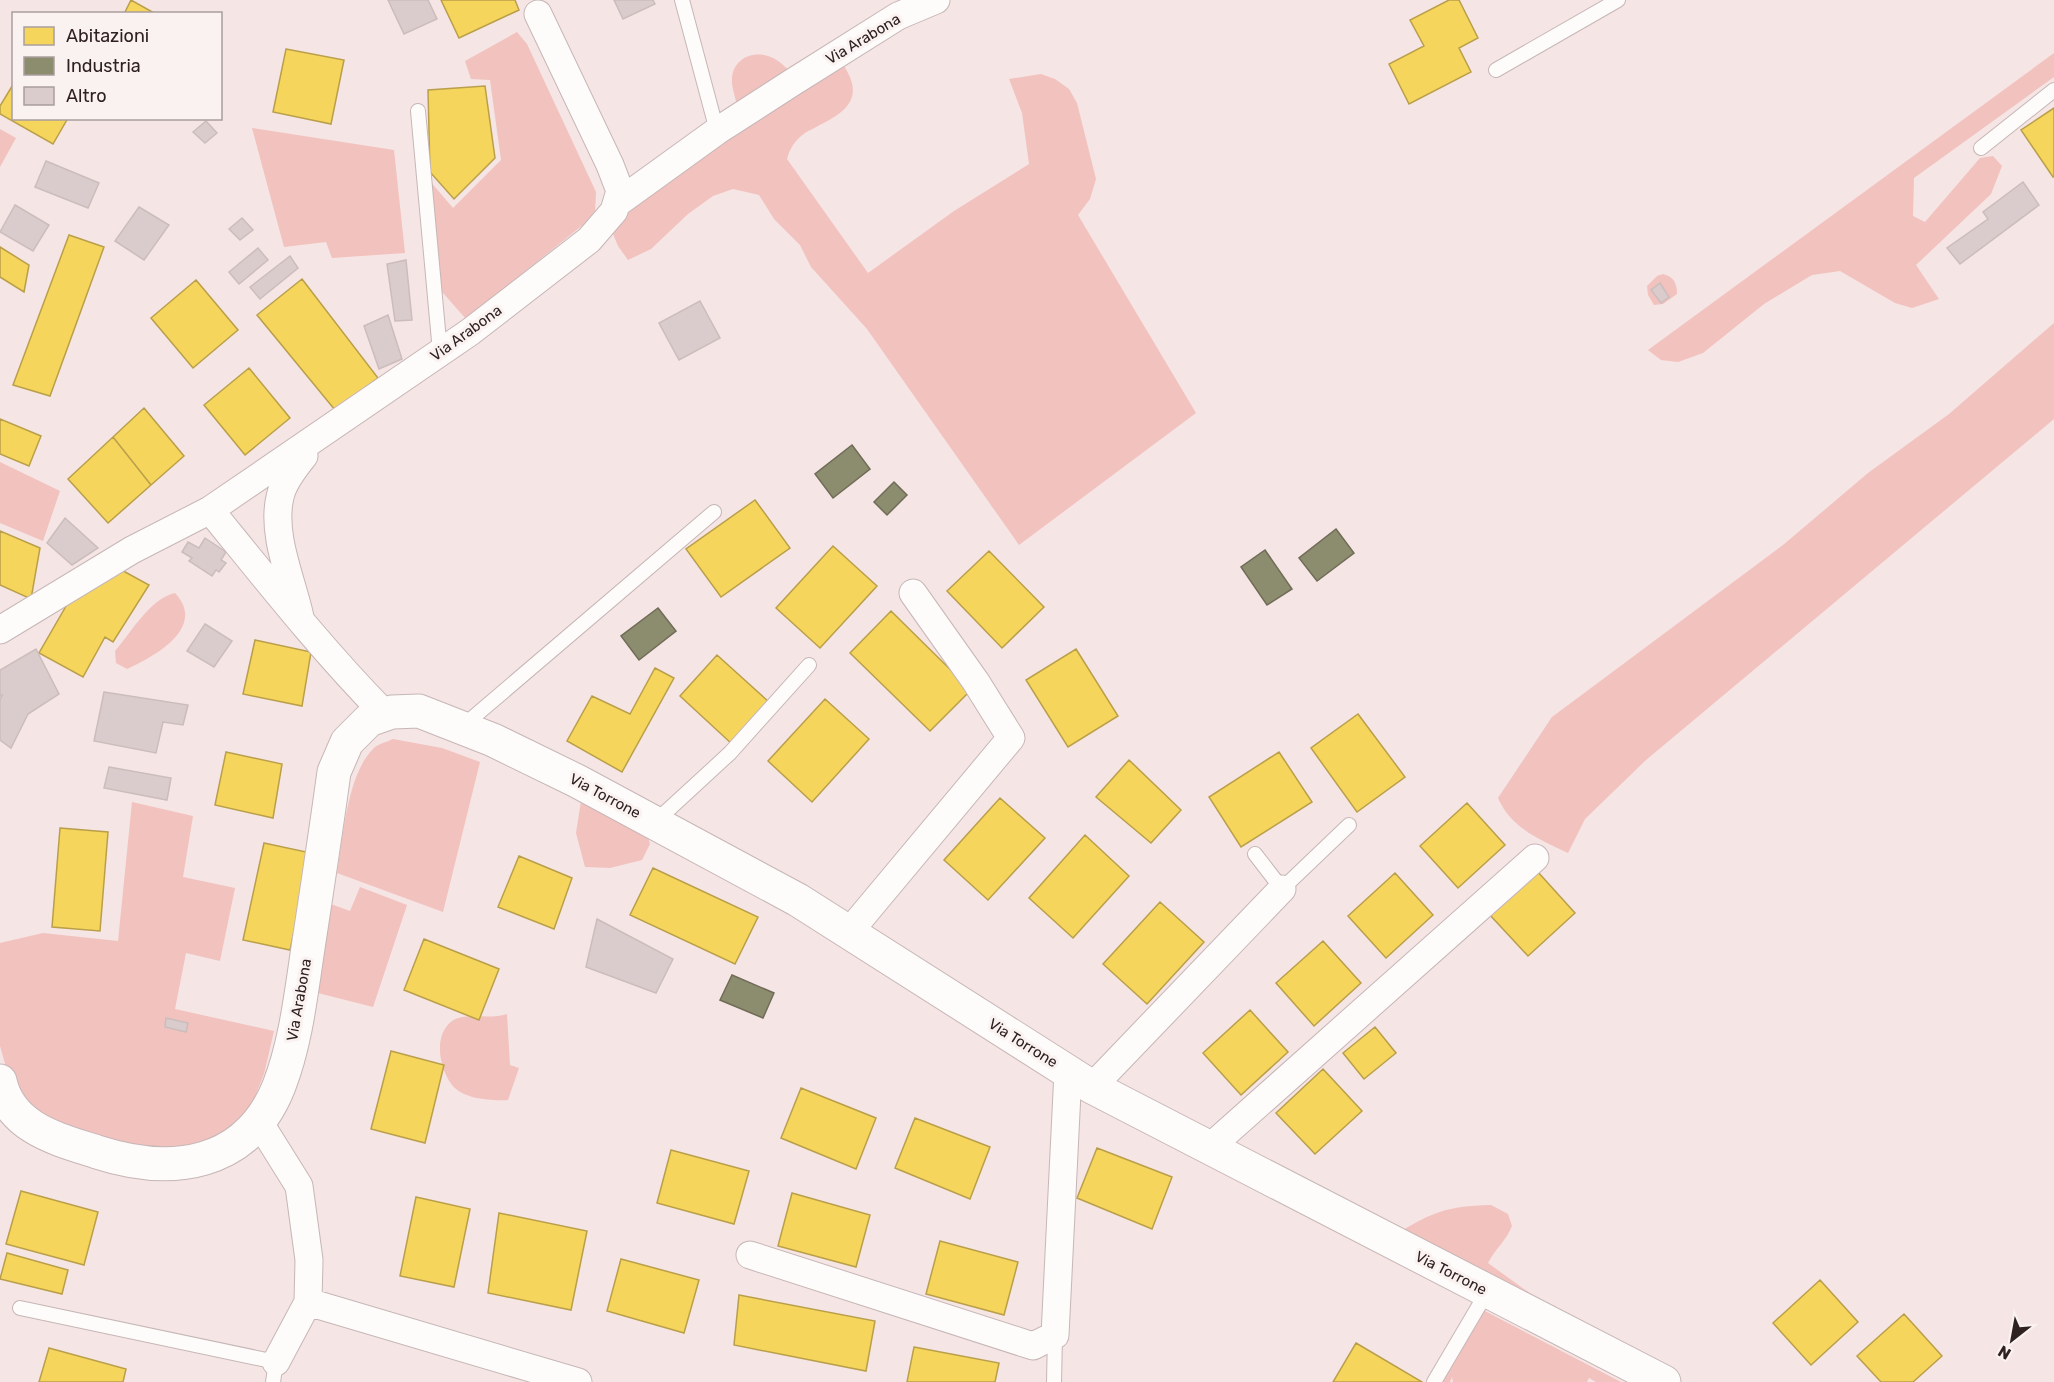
<svg xmlns="http://www.w3.org/2000/svg" width="2054" height="1382" font-family="Rubik,sans-serif">
  <style>
    .green { fill: #f2c2bf; fill-rule: evenodd }
    .homes { fill: #f6d55c; stroke: #ba9f4a; stroke-width: 1.5 }
    .industry { fill: #8c8c6e; stroke: #706c57; stroke-width: 1.5 }
    .building { fill: #dacccc; stroke: #cbbdbc; stroke-width: 1.5 }
    .lines { fill: none; stroke-linecap: round; stroke-linejoin: round }
    .service-casing { stroke: #c6b7b6; stroke-width: 16 }
    .minor-casing { stroke: #c6b7b6; stroke-width: 29 }
    .secondary-casing { stroke: #c6b7b6; stroke-width: 35 }
    .service { stroke: #fefbfb; stroke-width: 14 }
    .minor { stroke: #fefbfb; stroke-width: 27 }
    .secondary { stroke: #fefbfb; stroke-width: 33 }
    .labels { text-anchor: middle; dominant-baseline: central; stroke-width: 6; stroke-linejoin: round; paint-order: stroke }
    .street-label { font-size: 15px; fill: #2f2120; stroke: #faf2f1 }
  </style>
  <rect width="100%" height="100%" fill="#f5e5e4"/>
  <path class="green" d="M517,32l10,12 69,148 -1,19 -11,13 -118,95 -30,-34 -7,-105 24,28 48,-48 -11,-80 -19,-1 -6,-18z
    M834,49c5,8 10,16 14,24 19,36 -22,47 -43,60 -10,7 -15,15 -18,26l81,114 86,-62 75,-47 -7,-51 -13,-34 32,-5 14,5 14,10 8,14 19,76 -6,20 -12,16 118,198 -177,132 -152,-216 -56,-62 -11,-22 -26,-26 -15,-24 -26,-6 -20,7 -25,18 -37,35 -23,11 -10,-14 -7,-17 10,-24 117,-94c-1,-10 -7,-23 -6,-33 2,-22 26,-29 43,-19 7,4 13,11 19,16z
    M2054,53v24l-140,101 -1,38 12,6 55,-64 13,-2 9,10 -11,28 -75,71 23,34 -27,9 -17,-5 -55,-32 -28,4 -48,29 -61,49 -25,9 -17,-2 -13,-10z
    M252,128l142,22 11,103 -73,5 -6,-16 -42,5z
    M0,129l16,9 -16,29z
    M1663,274c11,3 14,9 14,20l-14,10 -9,1 -6,-10 -1,-9 10,-10zM1660,283l9,14 -8,5 -10,-12z
    M2054,323v96l-408,341 -61,59 -17,34c-29,-14 -57,-25 -70,-55l54,-81 231,-172 85,-72 81,-59z
    M0,462l60,29 -17,50 -43,-18z
    M175,593c32,34 -19,63 -48,76l-11,-6 -1,-12c16,-19 36,-53 60,-58z
    M393,739l49,9 38,14 -37,150 -106,-39c6,-35 10,-98 36,-124 4,-5 14,-7 20,-10z
    M581,801l67,36 2,7 -8,16 -32,8 -25,-1 -9,-34z
    M132,802l61,14 -10,61 52,11 -15,73 -34,-8 -11,56 99,22 -10,43 -19,48 -22,19 -77,11 -113,-38 -24,-36 -9,-32v-103l43,-10 75,8z
    M360,887l47,18 -34,102 -55,-14 10,-90 22,8z
    M507,1014l3,51 9,3 -11,32c-17,1 -45,-1 -56,-15 -13,-17 -19,-50 0,-64 13,-9 39,-1 55,-7z
    M1491,1205l17,9 4,12c-6,15 -17,23 -24,37l76,55 -171,-82c38,-23 52,-30 98,-31z
    M1483,1310l138,72h-25l-7,-4 -2,4h-134l-1,-5 -2,5h-9z"/>
  <path class="homes" d="M131,0l25,14h-32z
    M441,0h74l4,10 -60,28z
    M1449,0h10l19,38 -19,10 12,24 -62,32 -20,-40 35,-18 -14,-26z
    M286,49l58,11 -13,64 -58,-12z
    M14,83v35h54l-15,26 -53,-30v-8z
    M485,86l10,72 -41,41 -24,-27 -2,-82z
    M2054,108v69h-1l-32,-47z
    M69,235l35,12 -54,149 -37,-11z
    M0,247l29,18 -5,27 -24,-15z
    M302,279l76,99 -43,32 -78,-95z
    M196,280l42,50 -45,38 -42,-50z
    M249,368l41,50 -45,37 -41,-50z
    M144,408l40,48 -33,29 -38,-48z
    M0,419l41,17 -12,30 -29,-12z
    M113,437l38,48 -43,38 -40,-44z
    M755,500l35,48 -69,49 -35,-48z
    M0,531l40,17 -9,51 -31,-14z
    M833,546l44,40 -57,62 -44,-40z
    M989,551l55,56 -42,41 -55,-57z
    M116,567l33,18 -36,57 -8,-5 -22,40 -44,-24 30,-52z
    M891,611l80,79 -41,41 -80,-78z
    M255,640l56,12 -9,54 -59,-12z
    M1076,649l42,67 -50,31 -42,-67z
    M717,655l53,48 -37,42 -53,-49z
    M655,668l19,10 -52,94 -55,-31 25,-45 38,18z
    M825,699l44,40 -57,63 -44,-41z
    M1358,714l47,63 -48,35 -46,-64z
    M226,752l56,12 -9,54 -58,-13z
    M1279,752l33,50 -71,45 -32,-50z
    M1129,760l52,50 -30,33 -55,-46z
    M1000,798l45,40 -57,62 -44,-40z
    M1467,803l38,42 -47,43 -38,-42z
    M60,828l48,4 -8,99 -48,-4z
    M1085,835l44,41 -56,62 -44,-40z
    M264,843l47,10 -21,97 -47,-10z
    M519,856l53,22 -18,51 -56,-22z
    M653,868l105,49 -23,47 -105,-49z
    M1537,871l38,42 -47,43 -39,-42z
    M1395,873l38,42 -47,43 -38,-42z
    M1160,902l44,40 -57,62 -44,-40z
    M424,939l75,30 -20,51 -75,-30z
    M1323,941l38,42 -47,43 -38,-43z
    M1250,1010l38,42 -47,43 -38,-42z
    M1375,1027l21,26 -32,26 -21,-26z
    M391,1051l53,14 -19,78 -54,-14z
    M1323,1069l39,42 -47,43 -39,-41z
    M801,1088l75,30 -20,51 -75,-31z
    M915,1118l75,29 -20,52 -75,-31z
    M1097,1148l75,29 -20,52 -75,-31z
    M671,1150l78,21 -15,53 -77,-21z
    M21,1191l77,21 -14,53 -78,-21z
    M792,1193l78,22 -14,52 -78,-21z
    M416,1197l54,12 -16,78 -54,-11z
    M499,1213l88,18 -16,79 -83,-17z
    M940,1241l78,21 -14,53 -78,-21z
    M7,1253l61,17 -6,24 -62,-15z
    M621,1259l78,21 -15,53 -77,-22z
    M1820,1280l38,42 -47,43 -38,-42z
    M739,1295l136,26 -9,50 -132,-26z
    M1904,1314l38,42 -29,26h-32l-24,-26z
    M1356,1343l66,39h-89z
    M914,1347l85,16 -4,19h-88z
    M49,1348l77,21 -3,13h-84z"/>
  <path class="industry" d="M852,445l18,24 -37,29 -18,-24z
    M894,482l13,13 -20,20 -13,-13z
    M1336,529l18,24 -37,28 -18,-23z
    M1265,550l27,39 -25,16 -26,-38z
    M658,608l18,23 -37,29 -18,-24z
    M732,975l42,18 -11,25 -43,-18z"/>
  <path class="building" d="M388,0h40l9,19 -33,15z
    M614,0h39l2,4 -32,15z
    M206,121l11,12 -12,10 -12,-11z
    M46,161l53,22 -11,25 -53,-21z
    M2023,182l16,23 -79,59 -13,-16 41,-29 -5,-7z
    M15,205l34,20 -16,26 -33,-19z
    M139,207l30,18 -25,35 -29,-19z
    M242,218l11,12 -13,10 -11,-11z
    M258,248l10,12 -29,24 -10,-12z
    M290,256l8,12 -38,31 -10,-12z
    M406,260l6,60 -17,1 -8,-57z
    M1660,283l9,14 -8,6 -10,-13z
    M700,301l20,37 -41,22 -20,-37z
    M388,315l14,44 -23,10 -15,-43z
    M65,518l33,30 -26,17 -25,-22z
    M205,538l21,14 -5,8 5,3 -7,9 -3,-2 -4,6 -23,-15 3,-3 -10,-6 6,-10 11,6z
    M205,624l27,17 -18,26 -27,-16z
    M36,649l23,45 -31,20 -17,34 -11,-8v-40l2,-5 -2,1v-26z
    M104,692l84,13 -5,20 -20,-3 -7,31 -62,-12z
    M109,767l62,11 -4,22 -63,-12z
    M597,919l76,40 -17,34 -70,-26z
    M166,1018l22,5 -2,9 -21,-5z"/>
  <g class="lines">
    <g class="service-casing">
      <path id="service" d="M682,0l35,131
        M1496,70l122,-70
        M418,111l22,241
        M1981,148l73,-58
        M463,726l251,-214
        M655,822l75,-69 79,-88
        M1255,854l27,35 67,-64
        M20,1308l256,54 -3,20
        M1054,1382l1,-47
        M1434,1382l53,-90"/>
    </g>
    <g class="minor-casing">
      <path id="minor" d="M616,204l101,-73 76,-49 105,-66 38,-16
        M210,510c57,70 112,140 175,204
        M300,617c-8,-37 -29,-82 -20,-120 3,-15 15,-30 24,-41l-1,-5
        M0,630l132,-80 78,-40 260,-178 119,-92 25,-29 6,-20 -10,-26 -72,-151
        M849,932l162,-194 -35,-56 -63,-89
        M1092,1087l190,-198
        M259,1122l40,64 10,74 -1,42 -32,60
        M1209,1148l326,-290
        M750,1255l283,91 22,-11 13,-263
        M308,1302l270,80"/>
    </g>
    <g class="secondary-casing">
      <path id="secondary" d="M0,1081c10,47 57,58 97,71 74,24 150,15 182,-66 17,-44 22,-92 29,-138 9,-59 18,-117 26,-176l13,-30 22,-22 23,-8 27,-1 74,29 84,41 221,119 294,187 572,295"/>
    </g>
    <use href="#service" class="service"/>
    <use href="#minor" class="minor"/>
    <use href="#secondary" class="secondary"/>
  </g>
  <g class="labels">
    <g class="street-label">
      <text transform="translate(863 39) rotate(-31)">Via Arabona</text>
      <text transform="translate(466 333) rotate(-36)">Via Arabona</text>
      <text transform="translate(605 796) rotate(28)">Via Torrone</text>
      <text transform="translate(299 1000) rotate(-80)">Via Arabona</text>
      <text transform="translate(1023 1043) rotate(32)">Via Torrone</text>
      <text transform="translate(1451 1273) rotate(27)">Via Torrone</text>
    </g>
  </g>
  <rect x="12" y="12" width="210" height="108" fill="#faf2f1" stroke="#a99e9d" stroke-width="1.5"/>
  <rect x="24" y="27" width="30" height="18" fill="#f6d55c" stroke="#a99e9d" stroke-width="1.5"/>
  <text x="66" y="42" font-size="18" fill="#2f2120">Abitazioni</text>
  <rect x="24" y="57" width="30" height="18" fill="#8c8c6e" stroke="#a99e9d" stroke-width="1.5"/>
  <text x="66" y="72" font-size="18" fill="#2f2120">Industria</text>
  <rect x="24" y="87" width="30" height="18" fill="#dacccc" stroke="#a99e9d" stroke-width="1.5"/>
  <text x="66" y="102" font-size="18" fill="#2f2120">Altro</text>
  <g transform="translate(2012 1340) rotate(211)" stroke="#faf2f1" stroke-width="4.5" paint-order="stroke">
  <path d="M0-4.5L10 22L0 15L-10 22Z" fill="#2f2120"/>
  <text y="-9" font-size="16" font-weight="bold" text-anchor="middle" fill="#2f2120">N</text>
  </g>
</svg>
